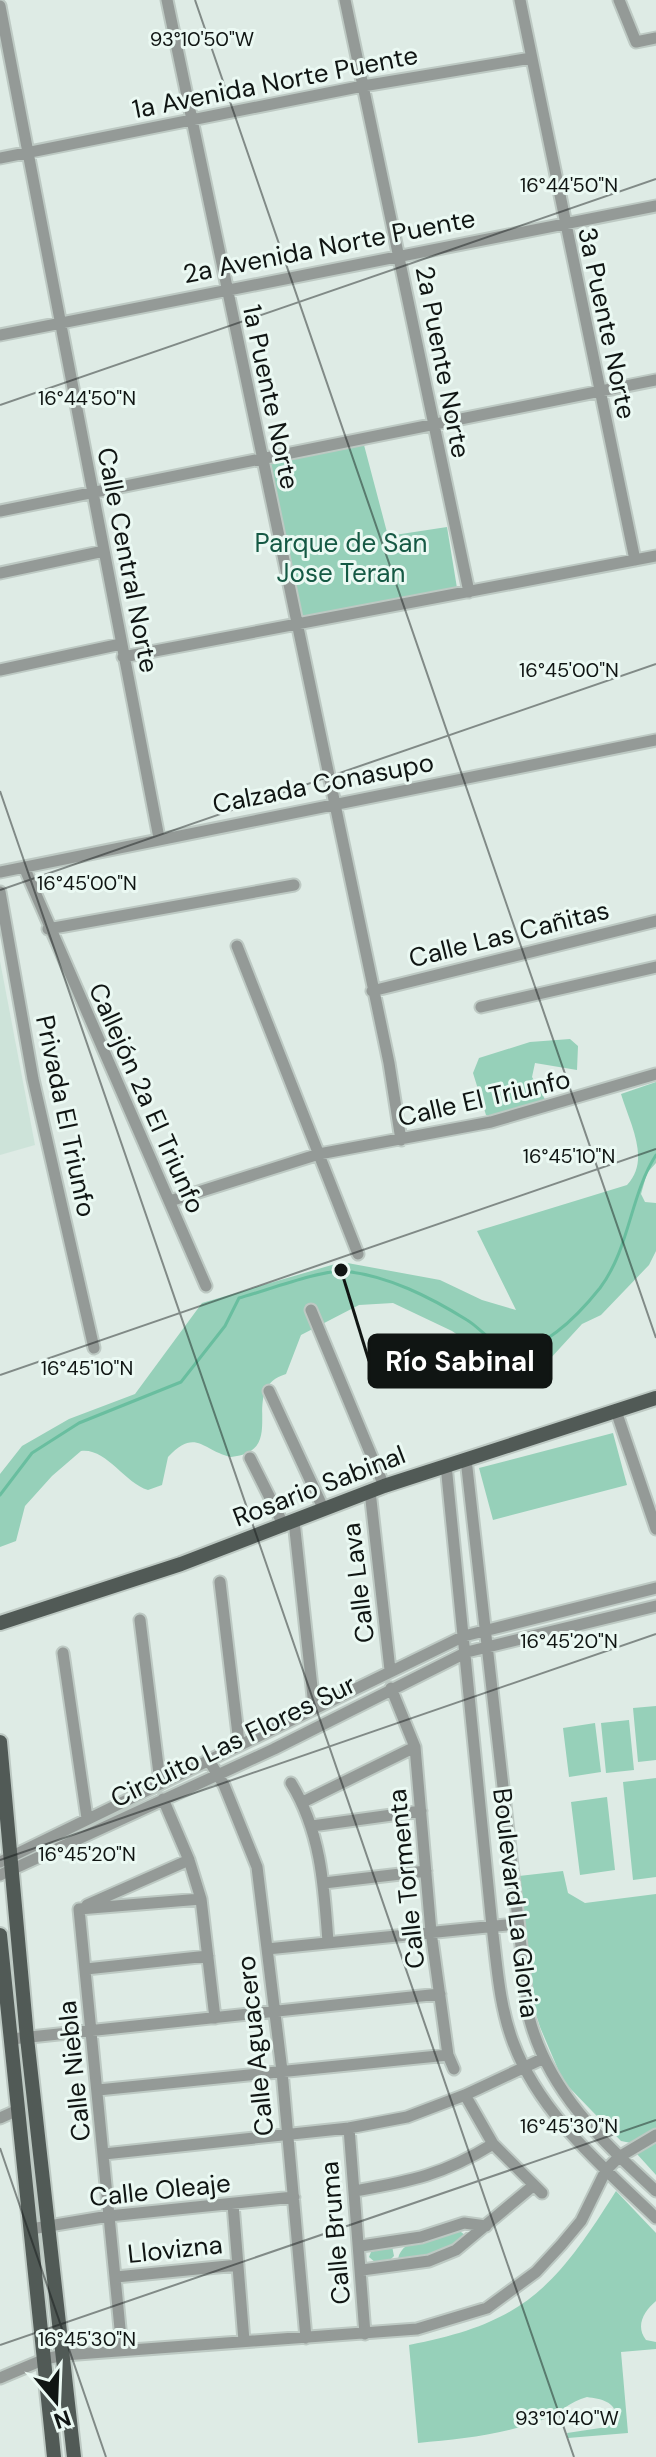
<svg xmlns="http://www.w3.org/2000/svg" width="656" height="2457" font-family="'DM Sans',sans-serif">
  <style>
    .built { fill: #cde3d9 }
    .green { fill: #96d0b9 }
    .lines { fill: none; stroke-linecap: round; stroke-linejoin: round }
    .stream { stroke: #69be9f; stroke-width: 3 }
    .minor-casing { stroke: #bdc9c3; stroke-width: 15 }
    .major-casing { stroke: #bdc9c3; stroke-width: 18 }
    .minor { stroke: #949a97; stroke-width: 11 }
    .major { stroke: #515a56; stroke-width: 14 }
    .ticks { fill: none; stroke: #101513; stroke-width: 2; stroke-opacity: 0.45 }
    .labels { text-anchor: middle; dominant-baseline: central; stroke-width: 6; stroke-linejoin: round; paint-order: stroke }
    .street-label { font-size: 26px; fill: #101513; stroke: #ebf9f3 }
    .park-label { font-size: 26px; fill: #155944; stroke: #ebf9f3 }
    .ticks-label { font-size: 20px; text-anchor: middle; fill: #101513; stroke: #ebf9f3; stroke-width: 6; stroke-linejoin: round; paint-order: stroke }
    .leader { fill: none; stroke: #101513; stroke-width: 3 }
    .callout-dot { fill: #101513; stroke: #ebf9f3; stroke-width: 3 }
    .callout { fill: #101513; stroke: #101513; stroke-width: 3 }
    .callout-label { font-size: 28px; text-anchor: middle; font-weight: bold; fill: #fff }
  </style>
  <rect width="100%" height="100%" fill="#deebe5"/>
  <path class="built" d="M0,961l35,184 -35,10z"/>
  <path class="green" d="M364,445l24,91 59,-9 10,61 -156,32 -33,-157z
    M570,1039l8,7 -1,24 -42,-7 -3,14 14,24 -54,16 -6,-2 -13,-42 6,-15 51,-16z
    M656,1082v81l-9,10 -6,21 4,8 11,1v48l-7,14 -48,50 -19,9 -33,36 -16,7 -16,1 -19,-5 -46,-32 -59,-28 -34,2 -58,30 -15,39c-50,15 5,77 -55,83 -28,-6 -35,-30 -63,0l-6,28 -14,5c-24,-7 -41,-42 -67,-39l-29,25 -27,30 -9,35 -16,6v-73l22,-28 47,-27 66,-25 67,-91 140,-41 98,18 42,20 34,10 -39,-79 150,-46c24,-25 3,-61 -6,-91z
    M613,1433l14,52 -134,35 -14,-52z
    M656,1706v54l-18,2 -5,-54z
    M629,1720l5,50 -28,3 -5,-50z
    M595,1723l6,49 -32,5 -6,-49z
    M656,1778v99l-23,3 -10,-98z
    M607,1797l8,73 -35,5 -9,-73z
    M563,1871l5,22 17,10 71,-9v234l-25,15 -10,-2 -58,-60 -23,-54 -7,-22 -14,-129z
    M656,2140v35l-19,-21 1,-5z
    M616,2191l40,42v68c-12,10 -21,25 -10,39l10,2v7l-35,3 7,81 -60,5 -1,-5 40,-6 9,-9c0,-17 -15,-19 -29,-21 -17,4 -28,17 -45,23 -40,15 -82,19 -124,23l-9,-98c115,-22 146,-57 207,-154z
    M457,2229l8,6c-13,17 -48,31 -67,24 4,-22 40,-24 59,-30z
    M392,2246l2,10 -8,8 -10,-1 -7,-6 2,-5z"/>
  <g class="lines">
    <path class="stream" d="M0,1495l32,-42 47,-30 102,-41 44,-56 14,-28c23,-6 85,-29 105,-27 45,5 86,26 123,49 12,7 22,21 34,26 36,15 79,-33 99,-58 30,-40 30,-93 56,-133"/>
    <g class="minor-casing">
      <path id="minor" d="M167,0l222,1063 12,77
        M345,0l124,592
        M520,0l115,560
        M619,0l17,42 20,-4
        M0,6l159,832
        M0,158l363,-72 168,-28
        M0,335l656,-129
        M0,511l656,-131
        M0,573l104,-22
        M123,657l533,-101
        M0,670l121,-26
        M24,867l182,419
        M0,872l656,-132
        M0,892l33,187 61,269
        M48,929l246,-44
        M237,946l121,308
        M372,991l284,-70
        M481,1007l175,-40
        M170,1201l149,-47 172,-32 165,-48
        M311,1310l73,176
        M269,1391l55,119
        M616,1411l40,118
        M250,1458l34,68
        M466,1459l63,558c19,74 72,123 127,174
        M446,1465l46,461c5,39 7,79 21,116 26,71 89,124 143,176
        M370,1491l20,179
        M294,1521l20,185
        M220,1582l19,161
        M140,1620l20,162
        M63,1653l24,165
        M391,1688l24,59 16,185 17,123 6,14
        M208,1759l16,26 33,82 25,204 24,267
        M291,1783c30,49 33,103 37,159
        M163,1799l26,61 12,39 14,119
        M303,1802l112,-55
        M312,1826l109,-15
        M0,1862l464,-226 192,-48
        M0,1875l274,-126 193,-97 189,-46
        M324,1883l102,-12
        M87,1905l102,-45
        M79,1909l43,440
        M79,1909l122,-10
        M267,1949l249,-25
        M86,1969l122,-13
        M11,2039l429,-45
        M98,2090l350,-35
        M465,2095l28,49 49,49
        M0,2118l18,-8
        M349,2128l16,206
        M104,2154l245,-26 58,-11 58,-22 77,-36
        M355,2191c56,-10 88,-16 138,-47
        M233,2204l11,137
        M31,2229l78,-13 185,-19
        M361,2246l60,-9 43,-14 22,3
        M362,2270l67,-9 27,-11 78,-65
        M116,2277l122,-12
        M0,2378l45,-19 19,-4 353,-26 70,-21 49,-36 25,-27 20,-24 25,-51 13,-13 37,-22"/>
    </g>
    <g class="major-casing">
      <path id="major" d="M0,1623l181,-59 203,-78 272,-88
        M0,1742l27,296 47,419
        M0,1935l54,522"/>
    </g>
    <use href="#minor" class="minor"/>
    <use href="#major" class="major"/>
  </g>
  <path class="ticks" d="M195,0l461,1338M0,405l656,-226M0,791l574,1666M0,890l656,-226M0,1375l656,-226M0,1860l656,-226M0,2148l106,309M0,2345l656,-225"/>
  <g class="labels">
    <g class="street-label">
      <text transform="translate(275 82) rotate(-11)">1a Avenida Norte Puente</text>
      <text transform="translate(329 246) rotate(-11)">2a Avenida Norte Puente</text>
      <text transform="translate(607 323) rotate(78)">3a Puente Norte</text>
      <text transform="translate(443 362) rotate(79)">2a Puente Norte</text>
      <text transform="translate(271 397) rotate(78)">1a Puente Norte</text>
      <text transform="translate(128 560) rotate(79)">Calle Central Norte</text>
      <text transform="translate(323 783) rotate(-11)">Calzada Conasupo</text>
      <text transform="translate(509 934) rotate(-14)">Calle Las Cañitas</text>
      <text transform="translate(147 1098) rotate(66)">Callejón 2a El Triunfo</text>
      <text transform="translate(484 1098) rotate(-13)">Calle El Triunfo</text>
      <text transform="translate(66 1116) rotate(78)">Privada El Triunfo</text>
      <text transform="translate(319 1486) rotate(-21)">Rosario Sabinal</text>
      <text transform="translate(358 1583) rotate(-97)">Calle Lava</text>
      <text transform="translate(233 1741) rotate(-26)">Circuito Las Flores Sur</text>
      <text transform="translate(406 1879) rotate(-96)">Calle Tormenta</text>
      <text transform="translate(516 1903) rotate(83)">Boulevard La Gloria</text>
      <text transform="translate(255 2046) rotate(-96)">Calle Aguacero</text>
      <text transform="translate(74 2071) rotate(-96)">Calle Niebla</text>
      <text transform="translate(160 2190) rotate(-6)">Calle Oleaje</text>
      <text transform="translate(335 2233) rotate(-95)">Calle Bruma</text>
      <text transform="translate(175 2249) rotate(-6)">Llovizna</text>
    </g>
    <g class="park-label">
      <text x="341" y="543">Parque de San<tspan x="341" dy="30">Jose Teran</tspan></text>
    </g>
  </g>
  <g class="ticks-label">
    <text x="202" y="46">93°10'50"W</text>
    <text x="569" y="192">16°44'50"N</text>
    <text x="87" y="405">16°44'50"N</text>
    <text x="569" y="677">16°45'00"N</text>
    <text x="87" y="890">16°45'00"N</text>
    <text x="569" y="1163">16°45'10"N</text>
    <text x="87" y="1375">16°45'10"N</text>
    <text x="569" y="1648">16°45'20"N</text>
    <text x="87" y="1861">16°45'20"N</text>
    <text x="569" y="2133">16°45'30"N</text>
    <text x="87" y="2346">16°45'30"N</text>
    <text x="567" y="2425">93°10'40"W</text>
  </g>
  <path class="leader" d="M341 1270L369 1361"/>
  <circle class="callout-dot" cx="341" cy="1270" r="8"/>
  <rect class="callout" x="369" y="1335" width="182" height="52" rx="8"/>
  <g class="callout-label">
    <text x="460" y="1371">Río Sabinal</text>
  </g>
  <g transform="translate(56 2401) rotate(161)" stroke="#ebf9f3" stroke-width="6" paint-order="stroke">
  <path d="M0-6L14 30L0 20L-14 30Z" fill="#101513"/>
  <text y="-12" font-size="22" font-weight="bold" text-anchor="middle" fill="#101513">N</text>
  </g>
</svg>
